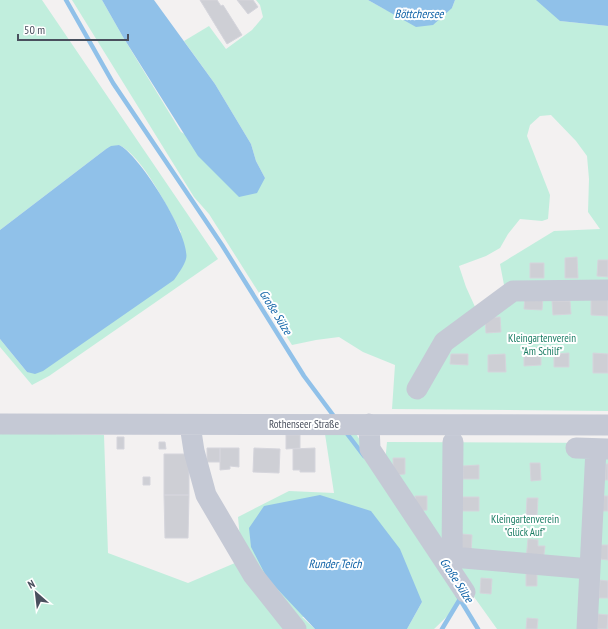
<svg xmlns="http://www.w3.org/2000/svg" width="608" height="629" font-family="'PT Sans Narrow',sans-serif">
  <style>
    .green { fill: #c1eedd; fill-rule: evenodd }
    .water { fill: #90c1e9 }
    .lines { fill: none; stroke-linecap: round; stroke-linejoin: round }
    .stream { stroke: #90c1e9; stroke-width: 4.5 }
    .building { fill: #cecfd5; stroke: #d5d5dc }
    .minor { stroke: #c5c9d5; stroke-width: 21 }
    .labels { text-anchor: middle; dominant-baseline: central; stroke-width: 4; stroke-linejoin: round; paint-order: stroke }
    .park-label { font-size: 11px; fill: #1b7d64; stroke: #fff }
    .street-label { font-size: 11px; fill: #494f5d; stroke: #fff }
    .water-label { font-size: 12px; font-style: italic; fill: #1264a8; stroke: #fff }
  </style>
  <rect width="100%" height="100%" fill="#f3f1f1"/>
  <path class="green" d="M0,0h42l176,259 -169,117 -17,9 -32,-38v-8l27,33 154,-140c-13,-23 -38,-76 -62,-87l-13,4 -106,81z
    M72,0h30l21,37 58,95 84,46 -9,-17 -5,-17 -36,-60 -31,-43 25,-15 17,23 26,-19 11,-13 -3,-12 -4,-5h112l18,10 66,-2 3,-8h100l5,21 48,5v385l-216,-2 3,-44 -32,-13 -24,-15 -23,3 -24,5 -83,-131 -15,-17zM551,115l25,26 11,15 2,23 -1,33 12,17 -46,2 -54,33 5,26 -29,19 -10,-22 -7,-21 27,-10 14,-8 8,-14 12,-15 22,2 6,-2 2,-24 -23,-59 3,-11 10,-9z
    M0,433l104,2 4,118 80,30 54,-23 -4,-43 51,-26 45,2 -9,-59h31l109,165 -31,30h-27l15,-27 -120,15 13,12h-315z
    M387,442l221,1v186h-111l-50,-70 -62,-96z"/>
  <path class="water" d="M102,0h52l61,84 36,60 5,17 9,17 -8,15 -18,4 -41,-41 -75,-119z
    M368,0h87l-3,8 -19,17 -17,2z
    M536,0h72v26l-48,-5z
    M119,145c20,9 73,93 67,114 -2,7 -8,15 -12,21l-131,91 -8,3 -8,-2 -27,-33v-109l106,-81 5,-3z
    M320,495l51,16 29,38 22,53 -15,27h-92l-48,-51 -16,-31 -2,-19 15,-22z"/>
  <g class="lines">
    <path class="stream" d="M66,0l47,83 109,162 82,131 32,43
      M345,431l19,25
      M458,596l20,33
      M442,629l18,-30"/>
  </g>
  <path class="building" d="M200,0h17l4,6 2,-1 19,30 -15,9z
    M237,0h16l5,7 -10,7z
    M577,257l1,21h-13v-20z
    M598,260h10v17l-11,-1z
    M530,263h14v15h-14z
    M525,296l18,1 -1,13 -18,-1z
    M591,299h17v17l-17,-1z
    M552,301h18l1,13 -18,1z
    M500,317l1,15 -15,1 -1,-15z
    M569,353v14h-15v-13z
    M593,353l15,1v19h-15z
    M451,354h17v11l-18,-1z
    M505,354l1,18h-18v-17z
    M524,355h17v10l-17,1z
    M286,435h14v13l-14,1z
    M117,437h7v12h-7z
    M159,442h6l1,7h-7z
    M207,448h13v14h-13z
    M220,448h19v19l-9,-1v3l-10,1z
    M254,448l26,1 -1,24 -26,-1z
    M315,448v24h-15v-2h-7v-21z
    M164,454h25v41h-25z
    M393,458h12v16l-12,1z
    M530,463h10l1,17 -10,1z
    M606,464h2v16h-3z
    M479,465v14h-16v-13z
    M143,477h7v8h-7z
    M164,495h25l-1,43h-23z
    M415,496h12v14l-11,1z
    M604,496h4v15h-6z
    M462,497h17v14h-18z
    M527,498h11l-1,17h-11z
    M462,534l10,1 -1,19 -10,-1z
    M528,539l10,1v6h7l-2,16 -17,-2z
    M601,545h7v15l-8,-1z
    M526,573h11v13h-11z
    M481,578l11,1 -1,15 -11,-1z
    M600,580l8,1v17h-9z
    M598,614l10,1 -1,14h-10z
    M527,618l11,1 -1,10h-11z"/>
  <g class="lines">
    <path class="minor" d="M417,389l27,-47 69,-51 95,-1
      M0,424l608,1
      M369,424l1,25 95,143
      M190,425l4,26 12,44 47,80 43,54
      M453,442l-1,115 138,12
      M576,448l32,1
      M587,629l9,-180"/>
  </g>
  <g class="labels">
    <g class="park-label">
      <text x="542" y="338">Kleingartenverein<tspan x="542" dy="13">"Am Schilf"</tspan></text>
      <text x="525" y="519">Kleingartenverein<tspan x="525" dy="13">"Glück Auf"</tspan></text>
    </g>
    <g class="street-label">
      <text x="304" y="424">Rothenseer Straße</text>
    </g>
    <g class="water-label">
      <text x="419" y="13">Böttchersee</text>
      <text transform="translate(276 312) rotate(58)">Große Sülze</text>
      <text x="335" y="563">Runder Teich</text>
      <text transform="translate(457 580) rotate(57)">Große Sülze</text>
    </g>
  </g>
  <g transform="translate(36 593) rotate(332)" stroke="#ffffff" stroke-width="3" paint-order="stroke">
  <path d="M0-3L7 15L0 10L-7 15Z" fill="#494f5d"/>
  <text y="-6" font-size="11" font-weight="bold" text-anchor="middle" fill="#494f5d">N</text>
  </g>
  <path d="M18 34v6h110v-6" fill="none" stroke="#494f5d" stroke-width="2"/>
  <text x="24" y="34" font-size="12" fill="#494f5d" stroke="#ffffff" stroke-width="3" paint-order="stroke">50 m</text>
</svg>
